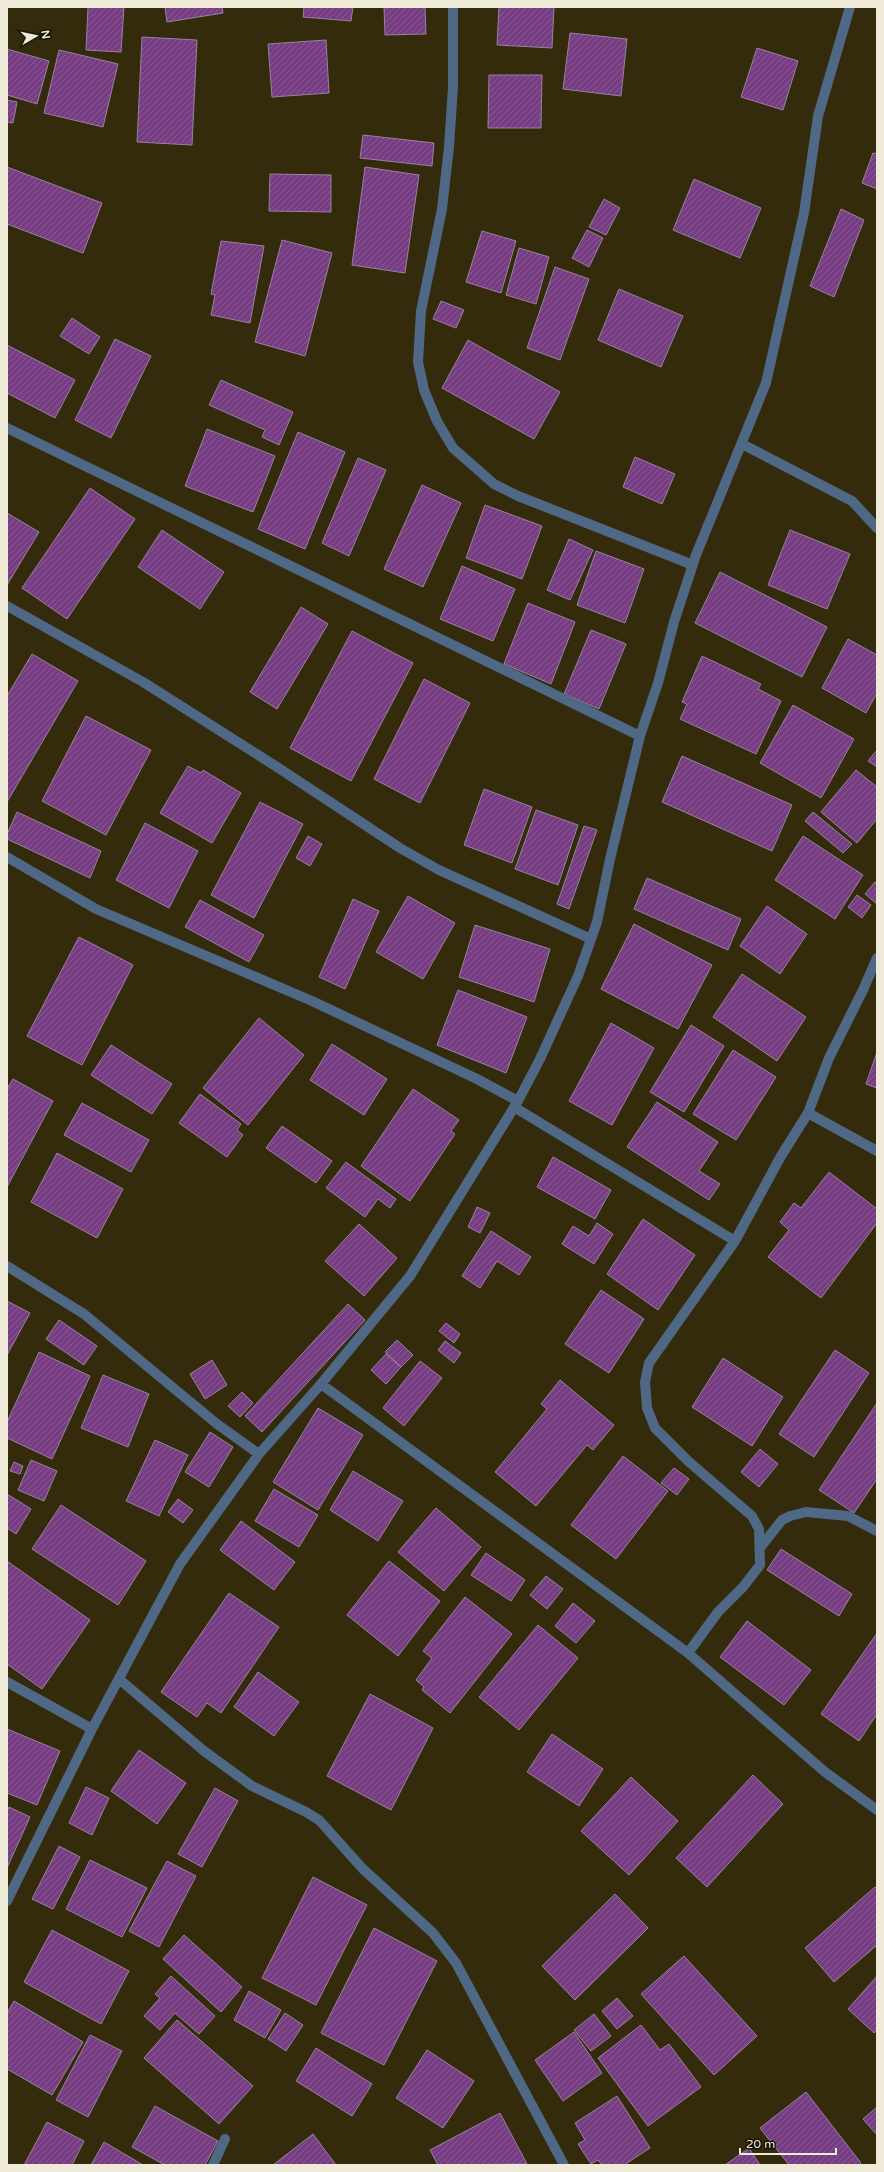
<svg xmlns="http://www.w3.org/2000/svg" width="884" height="2172" font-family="'Varela Round',sans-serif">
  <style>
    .building { fill: url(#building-hatch); stroke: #98829d }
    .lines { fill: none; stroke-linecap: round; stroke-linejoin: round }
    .minor { stroke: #4f6886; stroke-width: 10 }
  </style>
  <defs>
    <pattern id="building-hatch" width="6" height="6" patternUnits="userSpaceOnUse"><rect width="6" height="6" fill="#763d83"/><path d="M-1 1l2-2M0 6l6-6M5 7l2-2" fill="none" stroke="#8a5994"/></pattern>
  </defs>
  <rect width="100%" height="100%" fill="#332b0b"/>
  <path class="building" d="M88,7h36l-3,45 -35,-2z
    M165,7h57l1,6 -56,9z
    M304,7h49l-2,14 -48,-4z
    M384,7h41l1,27 -41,1z
    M499,7h55l-2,41 -55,-3z
    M570,33l57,6 -6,57 -58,-7z
    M142,37l55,3 -5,105 -55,-3z
    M326,40l3,53 -57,4 -4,-53z
    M757,48l41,13 -15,49 -42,-13z
    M7,49l42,12 -12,43 -30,-9z
    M59,50l59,14 -15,63 -59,-14z
    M489,75h53l-1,53h-53z
    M7,100l10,2 -4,21 -6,-1z
    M363,135l71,8 -2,23 -72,-8z
    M873,153l4,1v35l-15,-6z
    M7,167l95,36 -19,50 -76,-29z
    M365,167l54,8 -14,98 -53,-8z
    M270,174l61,1v37l-62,-1z
    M694,179l67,29 -21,50 -67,-28z
    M604,199l16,9 -14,27 -17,-8z
    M841,209l23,11 -30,77 -24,-11z
    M587,230l16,8 -14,29 -17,-9z
    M482,231l34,10 -15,52 -35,-11z
    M282,240l50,13 -27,103 -50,-14z
    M221,241l43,5 -14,77 -39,-8 4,-20 -4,-1z
    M519,248l30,9 -13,47 -30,-9z
    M555,267l34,12 -29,81 -33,-12z
    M619,289l64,27 -22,51 -63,-27z
    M441,301l23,9 -8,18 -23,-9z
    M72,318l28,19 -11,17 -29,-18z
    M115,339l36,17 -40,82 -36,-18z
    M468,340l92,52 -26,47 -92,-51z
    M7,345l68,35 -20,38 -48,-25z
    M221,380l72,32 -14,33 -17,-8 3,-7 -56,-25z
    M207,429l68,27 -22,56 -68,-26z
    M298,432l47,20 -40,97 -47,-20z
    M635,457l40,17 -13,30 -39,-17z
    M358,458l28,12 -37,86 -27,-13z
    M422,485l39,18 -38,84 -39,-18z
    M90,488l45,31 -68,100 -45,-31z
    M485,505l57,21 -20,53 -56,-21z
    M7,513l32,19 -32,53z
    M162,530l62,42 -24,37 -62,-42z
    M790,530l60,24 -23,55 -59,-24z
    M569,539l24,11 -23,50 -23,-10z
    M596,551l48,18 -19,54 -48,-18z
    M462,566l53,23 -22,52 -53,-22z
    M720,572l107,55 -25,50 -107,-54z
    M528,603l47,19 -24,62 -47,-20z
    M301,607l27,17 -51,85 -27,-17z
    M591,630l35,14 -27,65 -35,-15z
    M352,631l61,32 -62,118 -61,-33z
    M848,639l29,16v38l-11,20 -44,-25z
    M32,654l46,27 -71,121v-106z
    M702,656l59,28 -3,5 23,12 -25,53 -76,-35 7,-15 -5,-2z
    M424,679l46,24 -50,100 -46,-24z
    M793,705l61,34 -33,59 -61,-35z
    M86,716l65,34 -45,85 -64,-34z
    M877,750v17l-9,-6z
    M682,756l110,49 -20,46 -110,-49z
    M188,766l13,7 2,-3 38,23 -29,50 -52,-30z
    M856,770l21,17v32l-20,24 -36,-31z
    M484,789l48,18 -20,56 -48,-18z
    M260,802l43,22 -49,94 -43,-23z
    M536,810l42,15 -20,60 -43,-16z
    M17,812l84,39 -11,27 -83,-39v-5z
    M813,812l39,32 -9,9 -38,-32z
    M145,823l53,28 -29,57 -53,-28z
    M584,826l13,4 -28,79 -12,-5z
    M308,836l14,8 -12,22 -14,-8z
    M803,836l60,39 -28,44 -60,-39z
    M647,878l94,41 -13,31 -94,-41z
    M875,882l2,1v21l-12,-10z
    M857,895l14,10 -9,13 -14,-11z
    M408,896l47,27 -32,56 -47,-27z
    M353,899l26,12 -34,78 -26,-12z
    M200,900l64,35 -15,27 -64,-35z
    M767,906l40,28 -27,40 -40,-28z
    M634,924l78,41 -34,64 -77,-40z
    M475,925l75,24 -16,53 -75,-25z
    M79,937l54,28 -51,100 -55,-29z
    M742,974l64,43 -29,44 -64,-44z
    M458,990l69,27 -21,56 -69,-28z
    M259,1018l45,37 -56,70 -45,-37z
    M611,1023l43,25 -42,77 -43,-24z
    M691,1025l33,21 -40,66 -34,-20z
    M332,1044l55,35 -23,36 -54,-35z
    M111,1045l61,39 -20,30 -61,-39z
    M733,1050l43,27 -40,63 -43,-26z
    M877,1052v36l-11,-4z
    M13,1079l40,22 -46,86v-98z
    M413,1089l46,31 -8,11 4,3 -45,67 -49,-35z
    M200,1094l41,30 -4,6 6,5 -16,22 -48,-34z
    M657,1102l61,40 -19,29 21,13 -11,16 -82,-53z
    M82,1103l67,37 -18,32 -67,-37z
    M282,1126l50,35 -16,22 -50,-35z
    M57,1153l66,36 -26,49 -66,-36z
    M553,1157l58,33 -16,29 -58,-32z
    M346,1162l50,37 -6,9 -12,-9 -13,18 -39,-29z
    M829,1172l48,37v14l-56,75 -53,-41 21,-27 -9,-8 14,-19 7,5z
    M477,1207l13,6 -10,20 -12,-6z
    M643,1219l52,36 -37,55 -51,-36z
    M597,1223l16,11 -19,30 -32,-20 11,-18 16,10z
    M359,1224l38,34 -33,38 -39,-35z
    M491,1231l40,26 -12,18 -22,-14 -17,27 -18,-12z
    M601,1290l43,29 -35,54 -44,-29z
    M7,1301l23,12 -23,42z
    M348,1304l17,16 -103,112 -17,-16z
    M59,1320l38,26 -13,19 -38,-26z
    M446,1323l14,11 -6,9 -15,-12z
    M397,1340l16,15 -12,12 -16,-15z
    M445,1341l16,12 -7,10 -16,-13z
    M835,1350l34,23 -55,84 -35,-23z
    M39,1352l51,24 -38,83 -45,-21v-16z
    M386,1354l15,13 -15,17 -15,-14z
    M723,1358l60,39 -31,49 -60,-39z
    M212,1360l15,25 -22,14 -15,-25z
    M420,1361l22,17 -38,48 -21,-18z
    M103,1375l46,19 -21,53 -47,-19z
    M560,1380l54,45 -21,25 -6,-5 -51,61 -41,-34 52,-63 -6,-5z
    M242,1392l11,11 -13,14 -12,-11z
    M877,1403v76l-23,34 -35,-23z
    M318,1408l45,27 -45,75 -45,-28z
    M210,1432l23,15 -24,40 -24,-15z
    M155,1440l33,15 -29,61 -33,-15z
    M760,1449l18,15 -19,23 -18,-15z
    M623,1456l45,35 -52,68 -45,-34z
    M31,1460l26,11 -13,30 -26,-11z
    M14,1462l9,4 -3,8 -10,-3z
    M674,1468l15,11 -12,16 -16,-12z
    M353,1471l50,30 -25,40 -48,-31z
    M274,1489l44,26 -19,32 -44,-26z
    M7,1494l24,15 -15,25 -9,-6z
    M178,1499l15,11 -10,13 -15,-11z
    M61,1505l85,56 -28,44 -86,-56z
    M436,1508l45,39 -37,44 -46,-39z
    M241,1521l54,41 -21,28 -54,-40z
    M781,1549l71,45 -13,22 -72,-46z
    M486,1553l39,27 -14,21 -40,-26z
    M7,1561l83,59 -48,69 -35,-25z
    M389,1561l51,40 -42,55 -51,-41z
    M546,1576l17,13 -16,20 -17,-14z
    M229,1593l50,34 -58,86 -14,-10 -10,14 -36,-25z
    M465,1597l47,37 -62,79 -28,-23 2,-3 -8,-7 16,-22 -9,-7z
    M573,1603l22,18 -19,22 -21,-17z
    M747,1621l64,49 -27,35 -64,-48z
    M538,1625l40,33 -59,72 -40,-33z
    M877,1633v81l-18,27 -38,-27z
    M258,1672l41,30 -25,34 -40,-29z
    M370,1694l63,34 -42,82 -64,-34z
    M7,1729l53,22 -23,54 -30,-12z
    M552,1734l51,35 -24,37 -52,-34z
    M139,1750l47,33 -29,41 -46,-33z
    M753,1775l30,29 -76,83 -31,-29z
    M631,1777l47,44 -49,54 -48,-44z
    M86,1787l23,11 -17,37 -23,-12z
    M215,1788l23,13 -36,66 -24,-13z
    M9,1807l21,10 -23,51v-57z
    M59,1846l21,11 -27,52 -21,-10z
    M90,1860l57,28 -25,49 -56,-28z
    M167,1861l29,15 -37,71 -30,-16z
    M313,1877l54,28 -51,100 -54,-27z
    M875,1887l2,2v56l-43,37 -29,-34z
    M615,1894l33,34 -73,72 -33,-34z
    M374,1928l63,33 -53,104 -63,-32z
    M52,1930l77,41 -28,53 -77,-42z
    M184,1935l58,52 -21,25 -58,-53z
    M684,1956l73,80 -43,39 -73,-81z
    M171,1976l44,40 -16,18 -24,-21 -15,17 -16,-14 16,-18 -5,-4z
    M877,1976v54l-3,3 -26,-24z
    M249,1991l32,19 -16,28 -31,-18z
    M617,1998l16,18 -16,13 -15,-18z
    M14,2001l69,41 -31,53 -45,-26v-56z
    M285,2013l18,12 -17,26 -18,-12z
    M594,2014l17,22 -20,15 -17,-21z
    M177,2020l76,66 -34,38 -75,-66z
    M641,2025l19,25 9,-6 32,43 -53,39 -50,-68z
    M574,2032l28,41 -39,28 -28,-41z
    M90,2035l32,16 -34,66 -32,-17z
    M316,2048l56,36 -20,32 -56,-35z
    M427,2050l47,31 -31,47 -47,-30z
    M806,2092l55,71 -2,2h-70l-29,-37z
    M617,2096l33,52 -26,17h-22l-4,-5 -7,4 -13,-20 7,-4 -10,-17z
    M155,2106l63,35 -13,24h-40l-33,-18z
    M877,2107v28l-14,-16z
    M500,2113l27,51 -89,1 -8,-15z
    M47,2122l37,19 -12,24h-48z
    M313,2134l23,31h-63z
    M104,2142l39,23h-52z
    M749,2148l11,17h-35z"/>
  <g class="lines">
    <path class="minor" d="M453,7v80l-4,60 -7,62 -21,102 -3,51 6,28 13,31 16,27 41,36 24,12 175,69
      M7,428l633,308
      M742,444l110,57 25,27
      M7,606l136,76 134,85 123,81 39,22 152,69
      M7,857l89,52 216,92 165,78 41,22
      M514,1107l221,134
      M808,1113l69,38
      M7,1266l77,48 133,110 42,30
      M321,1384l367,269 137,119 52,38
      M760,1548l22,-28 8,-4 16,-4 42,4 29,15
      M688,1653l30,-41 25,-25 17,-22 -1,-36 -7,-13 -64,-55 -33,-33 -8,-20 -2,-26 4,-19 86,-122 46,-85 27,-43 21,-55 34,-68 14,-32
      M119,1679l85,72 48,35 54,26 13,8 44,49 70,64 23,30 108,202
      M7,1682l85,47
      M7,1901l85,-172 88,-165 79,-110 62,-70 89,-108 108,-175 22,-42 38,-83 19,-54 13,-63 30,-123 18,-53 16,-61 22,-67 70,-172 38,-170 14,-97 32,-109
      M213,2165l12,-26"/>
  </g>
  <rect width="884" height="2172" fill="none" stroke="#f0ead9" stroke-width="16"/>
  <g transform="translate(36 36) rotate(81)" stroke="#171407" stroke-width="3" paint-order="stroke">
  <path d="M0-3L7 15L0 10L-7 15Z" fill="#f0ead9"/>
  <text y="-6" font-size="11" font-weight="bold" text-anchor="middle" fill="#f0ead9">N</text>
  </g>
  <path d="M740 2148v6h96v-6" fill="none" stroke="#f0ead9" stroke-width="2"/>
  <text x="746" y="2148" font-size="12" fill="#f0ead9" stroke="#171407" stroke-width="3" paint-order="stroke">20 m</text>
</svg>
